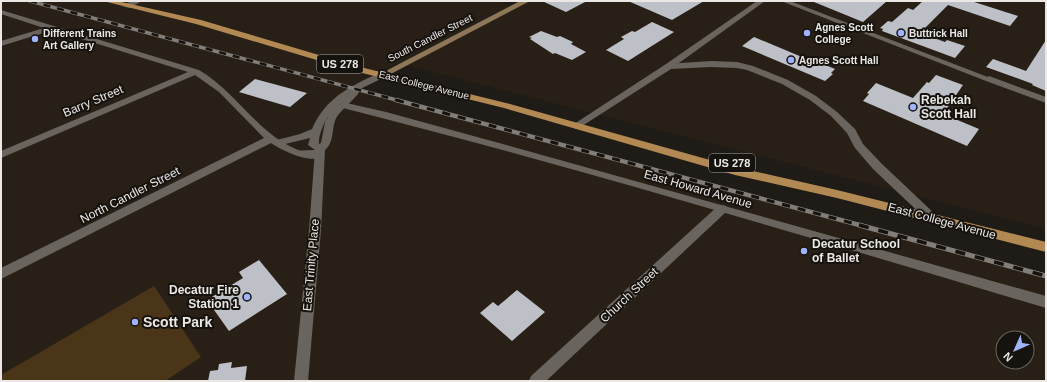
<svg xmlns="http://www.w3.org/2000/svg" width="1047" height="382" font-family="Helvetica,sans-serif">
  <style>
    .built { fill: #282016; fill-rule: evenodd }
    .green { fill: #4a3519 }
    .building { fill: #bec0c7 }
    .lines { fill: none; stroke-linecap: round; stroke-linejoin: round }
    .pedestrian { fill: #69645e; fill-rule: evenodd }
    .minor { fill: #69645e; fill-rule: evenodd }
    .tertiary { fill: #69645e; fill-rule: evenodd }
    .secondary { fill: #8d7758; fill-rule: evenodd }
    .primary { fill: #b28953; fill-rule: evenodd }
    .rail-far2-casing { stroke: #817d79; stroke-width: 3.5 }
    .rail-far1-casing { stroke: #817d79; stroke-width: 4.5 }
    .rail-casing { stroke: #817d79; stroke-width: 5 }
    .rail-far2 { stroke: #16120e; stroke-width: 2.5; stroke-dasharray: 7; stroke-linecap: butt }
    .rail-far1 { stroke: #16120e; stroke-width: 3; stroke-dasharray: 8; stroke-linecap: butt }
    .rail { stroke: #16120e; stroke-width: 3.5; stroke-dasharray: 10; stroke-linecap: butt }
    .poi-dot { fill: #a0b3fd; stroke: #16120e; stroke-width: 1.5 }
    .labels { text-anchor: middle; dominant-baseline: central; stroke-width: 4; stroke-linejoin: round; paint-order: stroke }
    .far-poi-label { font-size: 10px; font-weight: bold; fill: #eae7e4; stroke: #16120e; text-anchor: start }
    .far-street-label { font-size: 10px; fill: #eae7e4; stroke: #16120e }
    .shield { fill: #16120e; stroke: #aaa7a4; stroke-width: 1 }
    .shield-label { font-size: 11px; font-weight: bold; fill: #eae7e4 }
    .poi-label { font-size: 12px; font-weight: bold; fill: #eae7e4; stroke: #16120e; text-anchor: start }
    .street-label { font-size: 12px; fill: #eae7e4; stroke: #16120e }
    .near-poi-label { font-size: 14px; font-weight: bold; fill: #eae7e4; stroke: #16120e; text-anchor: start }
  </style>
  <rect width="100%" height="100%" fill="#1f1b16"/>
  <path class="built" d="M1,1h497l12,6 12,-6h524v228l-648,-166 -50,25 698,186v107h-1045zM1003,338h24v24h-24z"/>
  <path class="green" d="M154,286l47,71 -36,24h-164v-6z"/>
  <path class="building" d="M542,1h45l-21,11z
    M628,1h76l-32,19z
    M814,1h73l-24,21 -49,-20z
    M923,1h48l47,15 -8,10 -62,-21 -28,28 25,9 2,-2 18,6 -10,12 -73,-27 1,-2 -3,-1 8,-7 4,1 16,-14 5,2z
    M652,22l22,10 -46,29 -22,-11 18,-11 -3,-2 11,-6 3,1z
    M541,31l16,6 3,-1 13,6 -2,2 15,8 -14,8 -17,-7 -2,1 -23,-15 2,-1 -3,-1z
    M754,37l55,23 2,-1 24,10 -4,4 2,1 -8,7 -83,-35z
    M1046,40v51l-14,-6 1,-1 -47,-17 7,-8 33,12z
    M936,75l27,10 -20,29 36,15 -12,17 -104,-45 6,-7 -2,-1 9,-10 37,15 14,-16 2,1z
    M255,79l52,14 -17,14 -51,-15z
    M259,260l28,34 -58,37 -22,-31 36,-22 -4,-6z
    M517,290l28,22 -33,29 -32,-28 13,-11 5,4z
    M232,362l-1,6 16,-2 -2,15h-37l2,-10 8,-1 1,-6z"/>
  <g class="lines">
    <path class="pedestrian" d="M757,1h8l-93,67h-6v-4z
      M781,1h9l203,78 -4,2h-3z"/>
    <path class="minor" d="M131,1h11l-13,7 -7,-2z
      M1,10l198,60c34,20 53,54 85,73 4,2 9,5 14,7 8,2 21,-3 26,4 -9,13 -43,-4 -53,-11l-270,136v-11l263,-130 -45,-46 -24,-17 -194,83v-7l187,-79 -135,-42 -52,16v-5l43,-13 -43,-14z
      M711,61l26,1 16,4 35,14 28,16 21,16 18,17 8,15 18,19 55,52 2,3 -2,3h-8l-55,-52 -18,-21 -8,-15 -16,-17 -21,-16 -28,-16 -35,-14 -10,-2 -26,-1 -40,2 -92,59 -3,1 -5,-3 95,-62z
      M989,76l57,21v6l-60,-22 -1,-2z
      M342,102l44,10 113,31 547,153v12c-235,-70 -470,-141 -707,-201l-2,-2z"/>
    <path class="tertiary" d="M382,72l3,1v4l-25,12 -2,5c-6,7 -14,14 -20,21 -8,11 -2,26 -13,35l-4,80 -13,151h-14l15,-151 6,-80 -7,-5 2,-7 -33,8 -5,-3 1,-2 27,-7 12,-5c11,-25 27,-36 50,-48 7,-3 13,-7 20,-9zM329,115l-4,7 -4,21 -2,1c-1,-8 5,-22 10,-29z
      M722,205l4,1 2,3 -2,3 -180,169h-17l2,-5 187,-170z"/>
    <path class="secondary" d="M520,1h10l-145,76 -3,1 -4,-3z"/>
    <path class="primary" d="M103,1h14l84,19 155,46 154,38 225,63 102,23 209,52v10l-209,-54 -102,-23 -231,-67 -154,-38 -154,-46z"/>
    <g class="rail-far2-casing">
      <path id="rail-far2" d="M30,1l370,100"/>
    </g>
    <g class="rail-far1-casing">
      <path id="rail-far1" d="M396,100l467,126"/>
    </g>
    <g class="rail-casing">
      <path id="rail" d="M859,225l187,51"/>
    </g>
    <use href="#rail-far2" class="rail-far2"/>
    <use href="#rail-far1" class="rail-far1"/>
    <use href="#rail" class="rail"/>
  </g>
  <g class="poi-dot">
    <circle cx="807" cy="33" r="4"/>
    <circle cx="901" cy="33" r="4"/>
    <circle cx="35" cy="39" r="4"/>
    <circle cx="791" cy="60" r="4"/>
    <circle cx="913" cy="107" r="4"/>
    <circle cx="804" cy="251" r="4"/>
    <circle cx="247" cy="297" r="4"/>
    <circle cx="135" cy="322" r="4"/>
  </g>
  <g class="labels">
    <g class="far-poi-label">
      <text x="815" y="27">Agnes Scott<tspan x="815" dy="12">College</tspan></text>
      <text x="43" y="33">Different Trains<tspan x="43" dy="12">Art Gallery</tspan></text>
      <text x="909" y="33">Buttrick Hall</text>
      <text x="799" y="60">Agnes Scott Hall</text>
    </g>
    <g class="far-street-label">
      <text transform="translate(430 38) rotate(-27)">South Candler Street</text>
      <text transform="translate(424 85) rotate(14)">East College Avenue</text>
    </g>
    <g class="shield">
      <rect x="317" y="55" width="46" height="18" rx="3"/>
      <rect x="709" y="154" width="46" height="18" rx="3"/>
    </g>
    <g class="shield-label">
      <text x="340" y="64">US 278</text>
      <text x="732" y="163">US 278</text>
    </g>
    <g class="poi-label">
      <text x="921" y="100">Rebekah<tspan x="921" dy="14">Scott Hall</tspan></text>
      <text x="812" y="244">Decatur School<tspan x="812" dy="14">of Ballet</tspan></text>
      <text x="239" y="290" text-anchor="end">Decatur Fire<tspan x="239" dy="14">Station 1</tspan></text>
    </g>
    <g class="street-label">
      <text transform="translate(93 101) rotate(-23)">Barry Street</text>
      <text transform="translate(698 189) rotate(16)">East Howard Avenue</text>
      <text transform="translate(130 195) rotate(-27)">North Candler Street</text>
      <text transform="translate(942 221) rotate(15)">East College Avenue</text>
      <text transform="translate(311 265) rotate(-85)">East Trinity Place</text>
      <text transform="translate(629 295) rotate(-43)">Church Street</text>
    </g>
    <g class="near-poi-label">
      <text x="143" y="322">Scott Park</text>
    </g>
  </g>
  <rect width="1047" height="382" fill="none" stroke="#eae7e4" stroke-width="4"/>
  <g transform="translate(1015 350) rotate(225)"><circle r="19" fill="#16120e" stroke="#6b6764"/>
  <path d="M0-3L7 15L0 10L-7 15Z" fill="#a0b3fd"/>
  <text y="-6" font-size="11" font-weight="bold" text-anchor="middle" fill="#eae7e4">N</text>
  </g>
</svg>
